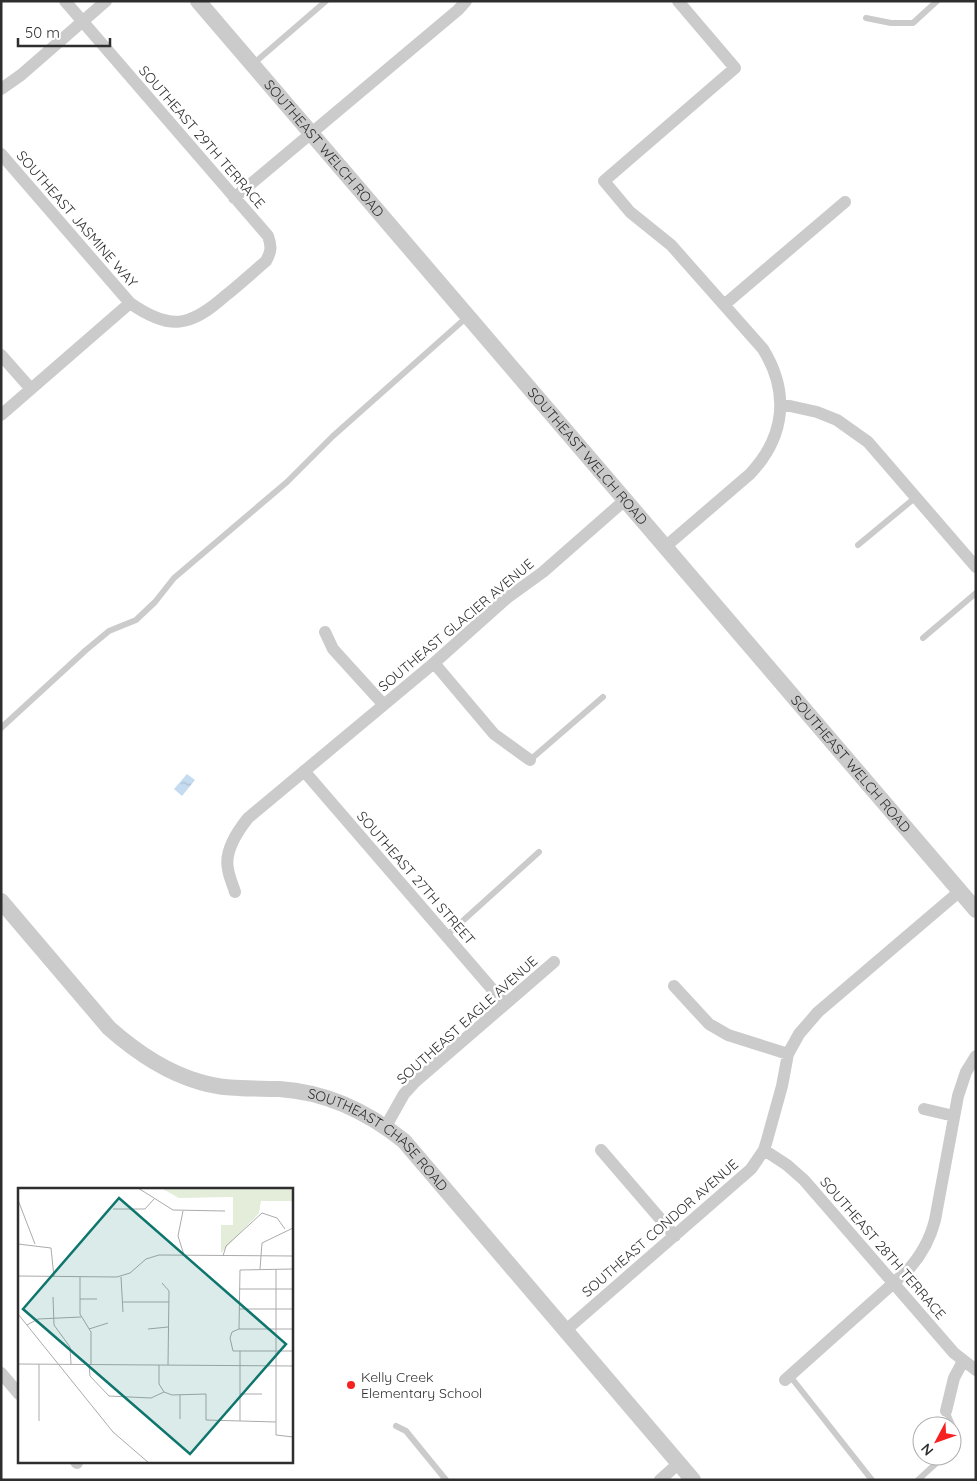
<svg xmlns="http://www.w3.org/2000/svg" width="977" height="1481" font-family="Quicksand,sans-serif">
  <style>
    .water { fill: url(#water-ripples) }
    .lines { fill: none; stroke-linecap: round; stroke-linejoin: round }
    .service { stroke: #cbcbcb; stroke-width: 6 }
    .minor { stroke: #cbcbcb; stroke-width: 12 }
    .tertiary { stroke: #cbcbcb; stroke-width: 16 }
    .poi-dot { fill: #f52221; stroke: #fff; stroke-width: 2 }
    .labels { text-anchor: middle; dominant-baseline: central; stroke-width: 5; stroke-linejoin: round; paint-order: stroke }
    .street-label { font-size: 14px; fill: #2e2e2e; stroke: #fff }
    .poi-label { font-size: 14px; fill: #2e2e2e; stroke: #fff; text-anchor: start }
    .inset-road { fill: none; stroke: #ababab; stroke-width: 1 }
    .view { fill: #0f766e; fill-opacity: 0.15; stroke: #0f766e; stroke-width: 2.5 }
    .inset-edge { fill: none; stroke: #2e2e2e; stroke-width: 2.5 }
  </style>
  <defs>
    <pattern id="water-ripples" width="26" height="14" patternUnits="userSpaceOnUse" patternTransform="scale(1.25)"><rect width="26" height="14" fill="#c5dbef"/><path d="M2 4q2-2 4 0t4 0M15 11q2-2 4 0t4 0" fill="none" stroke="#aabccd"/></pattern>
  </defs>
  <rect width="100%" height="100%" fill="#fff"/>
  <path class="water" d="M187,774l8,6 -13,16 -8,-7z"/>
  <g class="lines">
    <path class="service" d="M866,18l25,5h22l24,-22
      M253,64l73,-63
      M858,545l58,-48
      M923,638l53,-45
      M1,728l85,-78 23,-19 27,-11 19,-18 19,-24 113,-96 46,-46 134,-119
      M530,760l73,-63
      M446,936l93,-84
      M790,1376l82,104
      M946,1411l7,16 -1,13
      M396,1426l10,5 40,49
      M918,1480l26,-24"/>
    <path class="minor" d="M1,89l20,-14 85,-74
      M1,154l129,149c40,28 60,24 95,-7 14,-11 27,-23 41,-35 5,-9 6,-14 2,-25l-203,-235
      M234,198l224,-188 8,-9
      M724,305l121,-103
      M1,355l30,34
      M781,404l36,8 20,8 31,22 108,125
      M1,415l129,-112
      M665,547l85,-73c35,-37 40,-81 13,-125l-92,-104 -41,-33 -26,-31 131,-113 -57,-67
      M325,632l8,17 50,55
      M434,663l60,71 36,26
      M304,771l201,233
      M235,892c-2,-7 -6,-15 -7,-23 -4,-18 9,-37 20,-51l186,-155 73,-65 36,-26 82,-72
      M674,986l35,38 19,11 60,19
      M924,1109l30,7
      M386,1126l18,-32 11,-12 139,-120
      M601,1150l74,86
      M764,1150l23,15 17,15 150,173 22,17
      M566,1330l185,-161 13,-19 3,-10 15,-54 6,-32 11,-20 19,-22 142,-121
      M1,1373l18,21
      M785,1380l122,-109c14,-15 23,-31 28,-51l23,-124 8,-24 10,-16
      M946,1411l8,-33 9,-17
      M76,1462l1,1
      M660,1480l19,-17"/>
    <g class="tertiary">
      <path id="s1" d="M198,1l778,909"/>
      <path id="s2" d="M1,901l108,127c27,24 56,44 91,54 26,8 53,6 79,7 48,3 89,23 125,52l289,339"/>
    </g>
  </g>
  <circle class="poi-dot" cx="351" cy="1385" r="5"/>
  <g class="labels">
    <g class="street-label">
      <text transform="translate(202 137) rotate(49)">SOUTHEAST 29TH TERRACE</text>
      <text stroke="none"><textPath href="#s1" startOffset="194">SOUTHEAST WELCH ROAD</textPath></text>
      <text transform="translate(77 219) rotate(49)">SOUTHEAST JASMINE WAY</text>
      <text stroke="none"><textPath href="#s1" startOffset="599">SOUTHEAST WELCH ROAD</textPath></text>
      <text transform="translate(456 625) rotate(-40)">SOUTHEAST GLACIER AVENUE</text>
      <text stroke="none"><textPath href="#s1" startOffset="1004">SOUTHEAST WELCH ROAD</textPath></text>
      <text transform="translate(416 878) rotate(49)">SOUTHEAST 27TH STREET</text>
      <text transform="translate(467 1020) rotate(-42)">SOUTHEAST EAGLE AVENUE</text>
      <text stroke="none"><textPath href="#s2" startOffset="468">SOUTHEAST CHASE ROAD</textPath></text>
      <text transform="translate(660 1228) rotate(-41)">SOUTHEAST CONDOR AVENUE</text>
      <text transform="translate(883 1248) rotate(49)">SOUTHEAST 28TH TERRACE</text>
    </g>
    <g class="poi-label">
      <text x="361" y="1377">Kelly Creek<tspan x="361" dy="16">Elementary School</tspan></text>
    </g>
  </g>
  <g transform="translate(18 1188)">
    <rect width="275" height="275" fill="#fff"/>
    <path d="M143,0h132v13h-32l-2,12 -38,40v-28h12v-28l-54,1z" fill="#e3edda"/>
    <path class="inset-road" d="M120,0l35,22 52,1M0,12l17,44M95,21h32l9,-10M165,23l-5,25 6,19M0,56l33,4 3,29M205,68l3,-10 36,-33 15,5 8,11M242,81l2,-26 31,-15M258,81v166l17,2M0,88l99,1 13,-4 16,-14 13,-4 134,1M62,89v37l11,18v33M103,89l2,35M144,95l7,8 -1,74M221,101h54M35,109l1,28 16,22 1,17M62,111h17M105,114h46M221,121h54M0,126l95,118 36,31M9,137l11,-6 43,-2M71,141l19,-6M130,141l20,-2M221,141l1,-59 53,-1M275,141h-54l-7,3 -2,6 3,13h60M0,176l275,2M21,176v57M71,176l1,12 19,20 42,2 13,-6M141,177v19l5,8M146,204l8,3 34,-1v26l70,2M222,206h22M162,231v-24M222,233v-70"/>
    <path class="view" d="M101,10l167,146 -96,110 -167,-145z"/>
    <rect width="275" height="275" class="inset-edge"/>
  </g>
  <rect width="977" height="1481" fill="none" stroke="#2e2e2e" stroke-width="5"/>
  <g transform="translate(937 1441) rotate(229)"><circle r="24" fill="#ffffff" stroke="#ababab"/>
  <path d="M0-4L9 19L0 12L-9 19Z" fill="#f52221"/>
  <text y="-8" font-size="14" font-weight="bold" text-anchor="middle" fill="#2e2e2e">N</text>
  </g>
  <path d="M18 38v8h92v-8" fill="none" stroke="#2e2e2e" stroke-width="2.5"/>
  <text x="25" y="38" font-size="15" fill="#2e2e2e" stroke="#ffffff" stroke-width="4" paint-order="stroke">50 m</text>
</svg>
